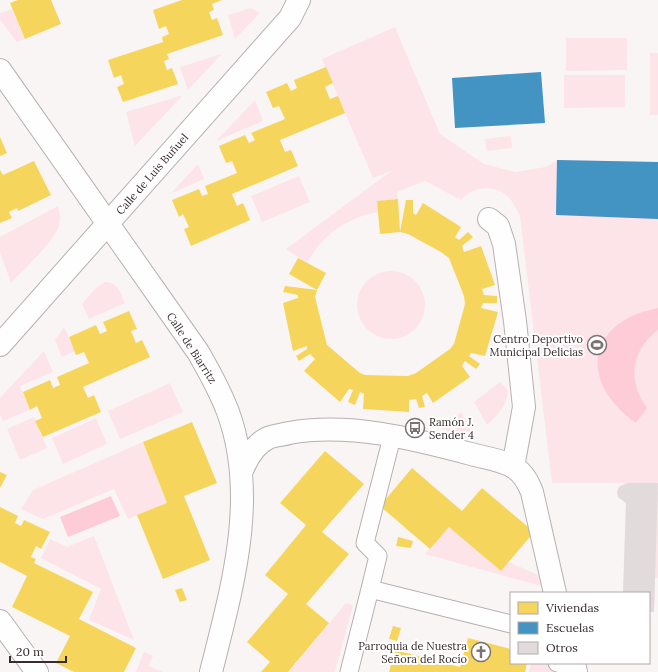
<svg xmlns="http://www.w3.org/2000/svg" width="658" height="672" font-family="Lora,serif">
  <style>
    .green { fill: #fce4e9 }
    .water { fill: #fdccd7 }
    .homes { fill: #f6d55c }
    .schools { fill: #4393c3 }
    .building { fill: #e2dbdc }
    .lines { fill: none; stroke-linecap: round; stroke-linejoin: round }
    .pedestrian-casing { stroke: #b7b0b1; stroke-width: 19 }
    .minor-casing { stroke: #b7b0b1; stroke-width: 24 }
    .pedestrian { stroke: #fefefe; stroke-width: 17 }
    .minor { stroke: #fefefe; stroke-width: 22 }
    .labels { text-anchor: middle; dominant-baseline: central; stroke-width: 4; stroke-linejoin: round; paint-order: stroke }
    .street-label { font-size: 11px; fill: #362b2d; stroke: #fff }
    .poi-label { font-size: 11px; fill: #362b2d; stroke: #fff; text-anchor: end }
  </style>
  <rect width="100%" height="100%" fill="#faf5f5"/>
  <path class="green" d="M251,8l9,5 -25,26 -7,-24z
    M12,9l13,30 -8,3 -17,-22v-7z
    M395,27l45,107 44,30 31,8 31,-5 11,-7 101,2v416h-3l-1,34h-5v-19h-26l3,-90 -8,-6c-1,-7 0,-11 7,-14h-73l-32,-267c-4,-7 -7,-15 -14,-21 -13,-11 -34,-8 -45,5l-36,-19 -28,11 1,7 -21,2 1,11c-31,6 -56,23 -71,51l-21,-14 105,-78 -18,7 -51,-119z
    M566,38h61v32l-61,1z
    M650,53h8v62h-8z
    M222,54l-34,36 -8,-23z
    M564,75h61v32l-61,1z
    M183,95l-48,51 -9,-34z
    M255,100l8,21 -47,20z
    M511,136l1,12 -25,3 -2,-12z
    M198,164l6,15 -34,15z
    M299,176l11,26 -48,20 -11,-26z
    M58,206c2,7 3,15 0,22 -6,16 -34,41 -47,55l-11,-31v-15z
    M357 305a34 34 0 1 1 68 0a34 34 0 1 1-68 0Z
    M105,282c13,0 15,10 20,21l-36,16 -7,-15 14,-16z
    M64,327l11,24 -13,6 -7,-17z
    M44,351l9,21 -33,14 10,24 -27,11 -3,-7v-16z
    M500,382l8,8c0,15 -11,26 -21,35l-13,-23z
    M170,383l13,29 -63,27 -12,-28z
    M461,412l12,21 -20,-1 -12,-4z
    M34,417l13,31 -27,12 -13,-31z
    M96,418l11,26 -44,20 -11,-26z
    M143,442l24,61 -39,16 -14,-30 -71,30 -22,-10 12,-19z
    M449,527l60,35 29,13 3,11 -116,-32z
    M94,536l40,104 -45,-20 12,-31 -60,-31 9,-19 17,8z
    M346,603l7,2 -18,67h-46z
    M144,652l9,4 -5,10 15,6h-27z
    M531,663h13l11,3 -2,6h-24z"/>
  <path class="water" d="M658,308v22c-27,20 -31,51 -11,78l-11,15c-58,-41 -50,-101 22,-115z
    M111,496l9,20 -52,21 -8,-20z"/>
  <path class="homes" d="M18,0h33l10,24 -36,15 -15,-36z
    M182,0h40l-10,4 2,6 -5,2 3,8 5,-2 6,17 -56,19 2,5 -5,2 3,9 5,-2 6,16 -55,18 -6,-15 7,-3 -3,-9 -7,3 -6,-18 55,-18 -1,-5 7,-3 -3,-8 -7,3 -6,-19z
    M326,67l7,16 -8,4 5,12 8,-3 7,17 -65,27 5,12 6,-2 7,16 -66,28 5,12 6,-3 7,17 -59,26 -7,-17 5,-2 -6,-13 -4,3 -7,-17 27,-11 3,7 6,-2 -3,-8 32,-13 -5,-12 -6,2 -7,-17 26,-11 4,8 6,-3 -4,-7 34,-14 -6,-13 -6,2 -7,-16 21,-9 4,8 6,-3 -3,-8z
    M0,137l7,16 -7,3z
    M34,161l17,34 -33,16 -1,-3 -8,4 3,6 -12,5v-53l3,5z
    M398,199l2,33 6,-32h7v13l3,2 7,-12 38,24 -6,10 4,3 9,-8 5,5 -11,9 2,6 17,-6 14,39 -13,4 2,6 13,1v7h-14l-2,5 17,4 -13,44 -14,-3 -2,3 11,8 -4,5 -11,-8 -3,5 8,11 -37,26 -6,-10 -5,3 3,11 -6,1 -3,-9 -7,1v12l-46,-3 1,-15 -4,-2 -5,13 -7,-3 5,-12 -4,-1 -9,13 -36,-31 11,-12 -5,-5 -11,7 -3,-5 11,-7v-3l-14,5 -10,-48 15,-5v-3l-15,-3 2,-6 32,4 -2,7 12,48 33,28 5,2 43,1 8,-3 34,-24 4,-5 11,-40 -1,-8 -15,-38 -8,-6 -33,-18 -8,-2 -20,2 -3,-33z
    M298,258l28,15 -9,17 -28,-16z
    M129,311l8,18 -6,2 5,12 6,-3 8,17 -67,30 5,11 6,-3 7,17 -58,25 -8,-16 7,-3 -5,-12 -7,4 -7,-18 27,-12 3,8 7,-3 -3,-8 32,-14 -5,-11 -8,3 -7,-18 27,-12 4,9 7,-3 -4,-9z
    M192,422l25,61 -33,13 26,64 -47,19 -26,-64 30,-12 -24,-61z
    M325,451l39,33 -42,48 27,22 -43,50 23,19 -41,49h-27l9,-10 -23,-20 41,-48 -23,-19 41,-50 -26,-22z
    M412,468l50,43 20,-23 52,44 -33,39 -52,-44 -19,22 -50,-43z
    M0,472l7,3 -7,13z
    M0,507l18,9 -3,7 6,3 3,-6 26,12 -9,17 -5,-3 -5,11 5,2 -2,4 59,29 -14,27 57,29 -12,24h-50l-18,-9 14,-27 -58,-29 15,-31 -27,-14z
    M398,537l15,4 -2,7 -15,-2z
    M182,588l5,12 -7,2 -5,-12z
    M393,626l8,2 -4,13 -8,-2z
    M468,638l43,11v14h16l-2,9h-136l6,-22 65,17z"/>
  <path class="schools" d="M541,72l4,51 -90,5 -3,-50z
    M557,160l101,2v57l-102,-4z"/>
  <path class="building" d="M628,483h30l-4,129h-5v-19h-26l3,-90 -8,-6 -1,-5 2,-5z"/>
  <g class="lines">
    <g class="pedestrian-casing">
      <path id="pedestrian" d="M370,589l8,-33 -13,-13 27,-106
        M557,663l18,4
        M349,672l21,-83 141,35"/>
    </g>
    <g class="minor-casing">
      <path id="minor" d="M0,70l198,282c11,19 22,39 30,60 31,85 4,176 -17,260
        M489,219l9,7 6,18 11,77 9,86 -11,60
        M0,345l290,-327 9,-18
        M241,473c5,-13 14,-29 27,-35 6,-3 15,-3 21,-5 60,-11 125,6 182,21 14,4 32,6 44,14 9,6 13,14 17,24l23,101
        M0,621l37,51
        M574,663l2,9"/>
    </g>
    <use href="#pedestrian" class="pedestrian"/>
    <use href="#minor" class="minor"/>
  </g>
  <defs>
    <g id="stadium-ring" transform="scale(1)"><circle r="9.5" fill="#fff" stroke="#7b7273" stroke-width="1.5"/><path d="M0-5a6.5 5 0 1 0 0 10a6.5 5 0 1 0 0-10ZM-3.5-1.8h7v3.6h-7Z" fill="#7b7273"/></g>
    <g id="bus-ring" transform="scale(1)"><circle r="9.5" fill="#fff" stroke="#7b7273" stroke-width="1.5"/><path d="M-5-6H5V4H4V6H2V4H-2V6H-4V4H-5ZM-3.5-4V0h7V-4ZM-3.5 1.2v1.5H-2V1.2ZM2 1.2v1.5H3.5V1.2Z" fill="#7b7273"/></g>
    <g id="church-ring" transform="scale(1)"><circle r="9.5" fill="#fff" stroke="#7b7273" stroke-width="1.5"/><path d="M-1.2-6h2.4v3.5h3.3v2.4h-3.3V6h-2.4V-.1h-3.3v-2.4h3.3Z" fill="#7b7273"/></g>
  </defs>
  <g fill-rule="evenodd">
    <use href="#stadium-ring" x="597" y="345"/>
    <use href="#bus-ring" x="415" y="428"/>
    <use href="#church-ring" x="481" y="652"/>
  </g>
  <g class="labels">
    <g class="street-label">
      <text transform="translate(152 174) rotate(-49)">Calle de Luis Buñuel</text>
      <text transform="translate(192 348) rotate(57)">Calle de Biarritz</text>
    </g>
    <g class="poi-label">
      <text x="583" y="339">Centro Deportivo<tspan x="583" dy="13">Municipal Delicias</tspan></text>
      <text x="429" y="422" text-anchor="start">Ramón J.<tspan x="429" dy="13">Sender 4</tspan></text>
      <text x="467" y="646">Parroquia de Nuestra<tspan x="467" dy="13">Señora del Rocío</tspan></text>
    </g>
  </g>
  <rect x="510" y="592" width="140" height="72" fill="#ffffff" stroke="#afaaab"/>
  <rect x="518" y="602" width="20" height="12" fill="#f6d55c" stroke="#afaaab"/>
  <text x="546" y="612" font-size="12" fill="#362b2d">Viviendas</text>
  <rect x="518" y="622" width="20" height="12" fill="#4393c3" stroke="#afaaab"/>
  <text x="546" y="632" font-size="12" fill="#362b2d">Escuelas</text>
  <rect x="518" y="642" width="20" height="12" fill="#e2dbdc" stroke="#afaaab"/>
  <text x="546" y="652" font-size="12" fill="#362b2d">Otros</text>
  <path d="M10 656v6h56v-6" fill="none" stroke="#362b2d" stroke-width="2"/>
  <text x="16" y="656" font-size="12" fill="#362b2d" stroke="#ffffff" stroke-width="3" paint-order="stroke">20 m</text>
</svg>
